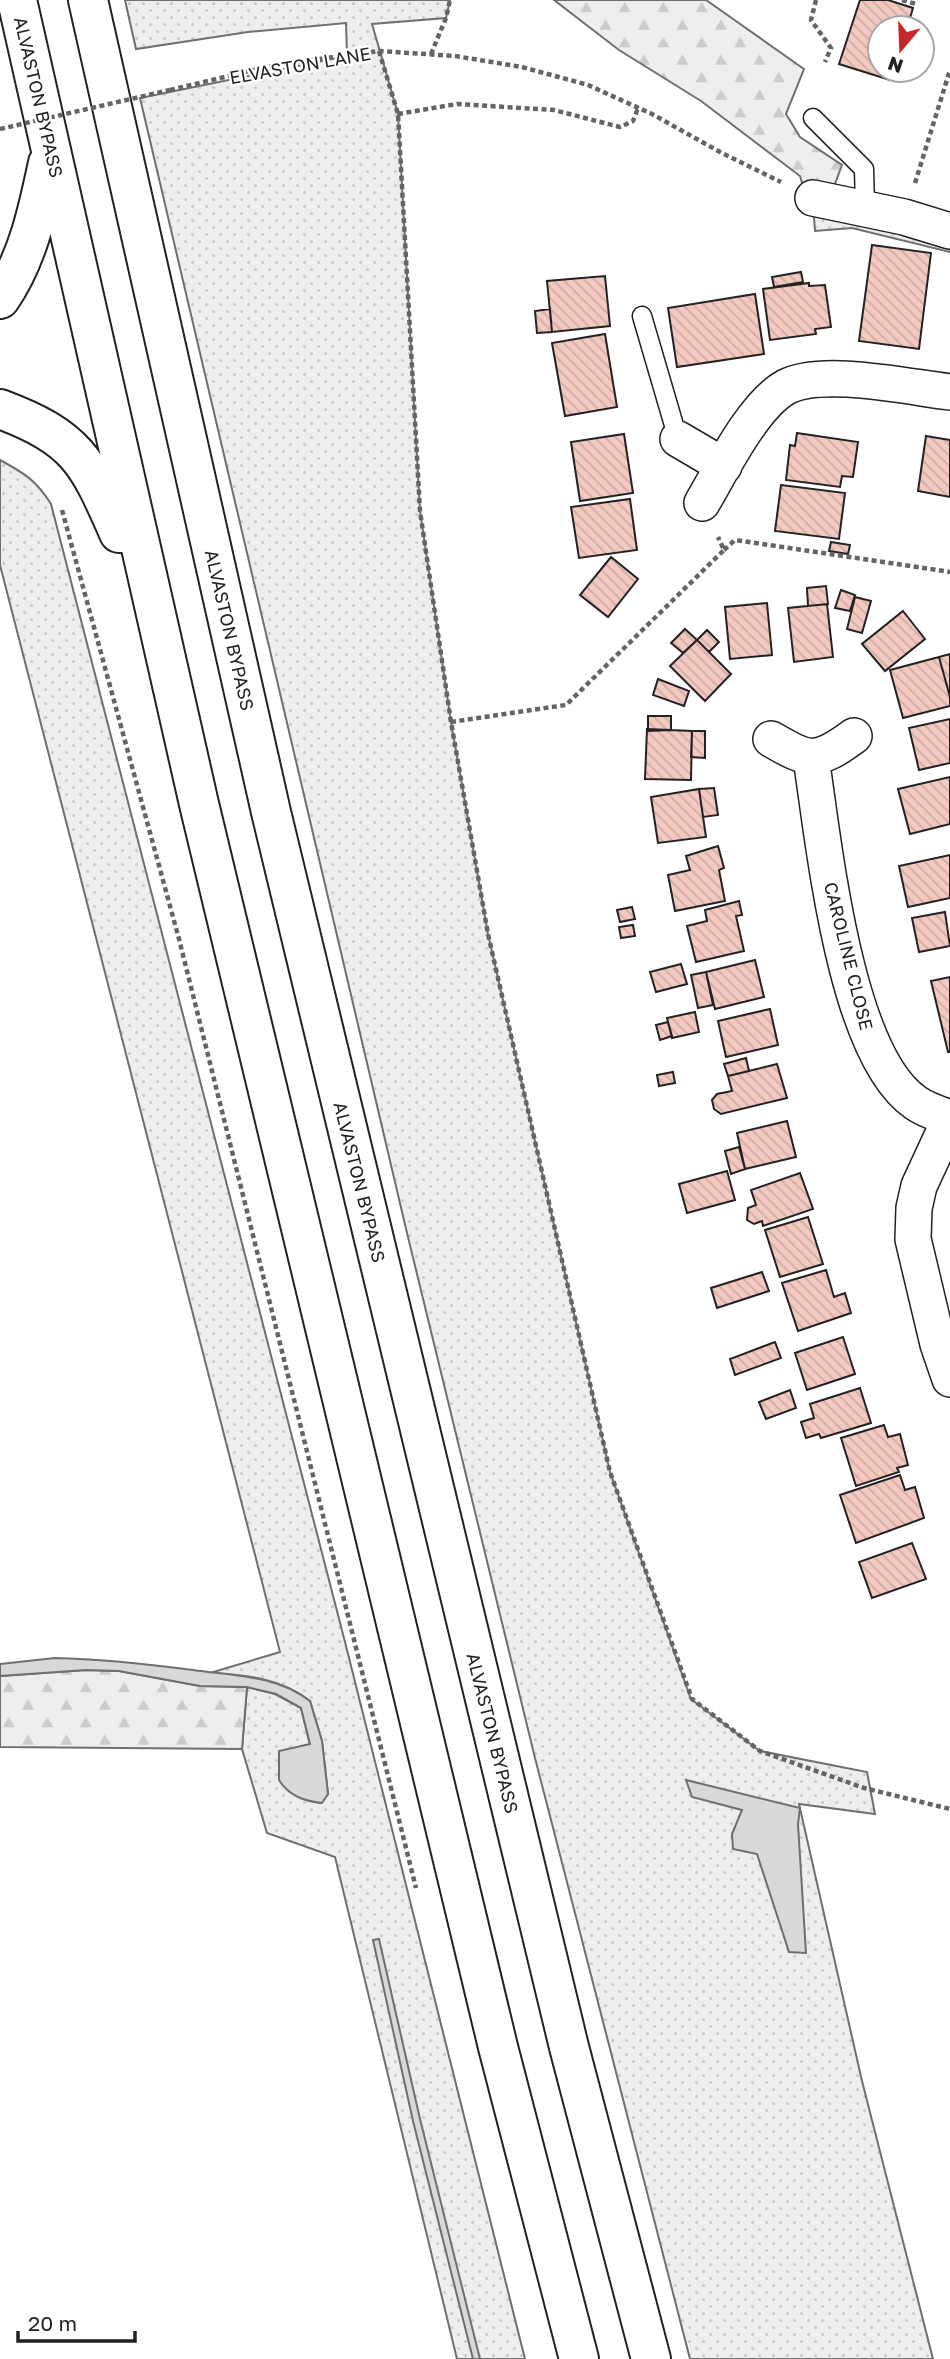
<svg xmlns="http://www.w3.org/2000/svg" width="950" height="2359" font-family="'Golos Text',sans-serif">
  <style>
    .grass { fill: url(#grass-dots); stroke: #6f6f6f; stroke-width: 2 }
    .forest { fill: url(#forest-firs); stroke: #6f6f6f; stroke-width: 2 }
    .water { fill: #d9d9d9; stroke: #6f6f6f; stroke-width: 2 }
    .building { fill: url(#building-back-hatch); stroke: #222; stroke-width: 2 }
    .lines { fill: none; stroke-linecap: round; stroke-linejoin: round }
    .service-casing { stroke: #222; stroke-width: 21 }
    .minor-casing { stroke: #222; stroke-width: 38 }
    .trunk-casing { stroke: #222; stroke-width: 42 }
    .path { stroke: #646464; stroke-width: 4.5; stroke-dasharray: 5 3.5; stroke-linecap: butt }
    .service { stroke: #fff; stroke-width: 18 }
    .minor { stroke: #fff; stroke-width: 35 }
    .trunk { stroke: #fff; stroke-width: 38 }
    .path-bridge { stroke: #646464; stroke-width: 4.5; stroke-dasharray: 5 3.5; stroke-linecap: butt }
    .labels { text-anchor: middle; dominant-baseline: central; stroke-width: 5; stroke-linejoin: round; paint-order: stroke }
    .street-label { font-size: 18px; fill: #222; stroke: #fff }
  </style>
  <defs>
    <pattern id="grass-dots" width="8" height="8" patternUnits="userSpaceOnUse" patternTransform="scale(1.75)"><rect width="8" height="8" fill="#eee"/><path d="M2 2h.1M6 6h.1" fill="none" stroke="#ccc" stroke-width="1.8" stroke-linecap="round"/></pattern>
    <pattern id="forest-firs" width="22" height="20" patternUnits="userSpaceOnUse" patternTransform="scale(1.75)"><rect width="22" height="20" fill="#eee"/><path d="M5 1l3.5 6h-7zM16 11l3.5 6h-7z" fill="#ccc"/></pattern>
    <pattern id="building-back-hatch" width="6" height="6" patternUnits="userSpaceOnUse" patternTransform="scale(1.75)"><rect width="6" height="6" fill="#f3c9c0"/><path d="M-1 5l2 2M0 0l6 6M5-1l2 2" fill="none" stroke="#d0aca5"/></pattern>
  </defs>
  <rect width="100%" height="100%" fill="#fff"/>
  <path class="grass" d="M125,0h325l-4,18 -74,6 26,90 22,397 31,211 37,212 122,538 81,227 69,52 107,21 8,42 -76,-10 63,277 71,278h-243l-155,-601 -128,-525 -267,-1135 207,-42 -1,-33 -98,9 -112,17z
    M813,205l137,35v12l-98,-24 -37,3z
    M0,460c24,13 36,20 51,44l294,1138 180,717h-68l-122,-502 -68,-24 -25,-84 5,-62 28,7 26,14 9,37 -28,39c11,12 22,16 38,19l8,-9 -6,-53 -12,-40c-29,-23 -64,-26 -100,-28l70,-21 -280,-1087z"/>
  <path class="forest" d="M554,0h152l98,69 -18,45 14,23 42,28 -13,35 -26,-14 -3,-10 -99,-75 -82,-51z
    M86,1670l33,1 81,15 47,1 -5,62 -242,-2v-71z"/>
  <path class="water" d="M55,1658c47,1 92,6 138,12 42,6 83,5 117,31l12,40 6,53 -6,9c-18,-2 -33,-7 -43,-23v-29l31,-7 -9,-36 -25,-14 -29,-7 -47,-1 -81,-15 -33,-1 -86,6v-12z
    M686,1780l114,28 -2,16 8,129 -17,-1 -32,-98 -24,-5 -1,-15 10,-24 -50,-13z
    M379,1939l41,180 60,240h-7l-60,-238 -40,-181z"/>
  <path class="building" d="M860,0h28l25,8 -6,20h-27v42h13l-3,10 -51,-16z
    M872,245l59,8 -12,96 -60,-8z
    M801,272l2,10 -29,5 -2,-10z
    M605,276l5,50 -58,6 -5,-51z
    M809,283v3l16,-1 6,42 -16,2 1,5 -46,6 -7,-51z
    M755,294l9,60 -87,13 -9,-59z
    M550,309l2,23 -15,1 -2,-22z
    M605,334l12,73 -52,9 -13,-73z
    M797,433l61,9 -5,35 -11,-1 -2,11 -54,-7 4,-35 5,1z
    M624,434l9,59 -53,8 -9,-59z
    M926,436l24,4v57l-32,-6z
    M781,485l64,8 -6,46 -64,-8z
    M630,499l7,51 -58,8 -8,-51z
    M831,542l19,3 -2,9 -19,-3z
    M611,557l27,22 -30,38 -28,-22z
    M826,586l2,18 -20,2 -1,-18z
    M841,590l14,5 -5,16 -15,-3z
    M855,597l16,4 -9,32 -15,-4z
    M767,603l5,52 -42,4 -5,-52z
    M827,604l6,53 -39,5 -6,-54z
    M903,611l22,28 -40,32 -23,-27z
    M685,629l12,11 -14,13 -12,-10z
    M707,630l12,12 -10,10 -12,-12z
    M697,640l34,34 -26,27 -35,-35z
    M950,654v43l-11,-40z
    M939,657l11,40v9l-47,12 -13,-48z
    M658,679l31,12 -5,15 -31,-11z
    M648,716h23v14l-23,1z
    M950,719v44l-31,7 -10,-42z
    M647,729l45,2 -1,49 -46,-1z
    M692,731h13v27l-14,-1z
    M950,777v47l-40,10 -12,-45z
    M714,788l4,27 -15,2 -4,-28z
    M699,789l7,48 -48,6 -7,-46z
    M718,846l6,22 -5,2 6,31 -50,10 -7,-36 22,-5 -4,-14z
    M950,855v43l-42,9 -9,-41z
    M739,901l3,14 -6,1 8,35 -48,11 -9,-36 20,-5 -2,-11z
    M632,907l3,12 -15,3 -3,-12z
    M945,912l5,34 -31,6 -7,-34z
    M633,925l2,11 -14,2 -2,-11z
    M755,960l9,37 -49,12 -9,-37z
    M681,964l6,20 -31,8 -6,-20z
    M706,972l7,33 -15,3 -7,-33z
    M950,977v75h-2l-17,-71z
    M770,1009l8,36 -52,12 -8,-36z
    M695,1012l4,20 -27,6 -5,-20z
    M668,1022l4,14 -12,4 -4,-15z
    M746,1058l3,13 -21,5 -4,-12z
    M777,1064l10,34 -66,16 -7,-5 -2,-9 5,-6 15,-3 -4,-15z
    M673,1072l2,11 -16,3 -2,-11z
    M787,1121l9,36 -51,12 -8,-36z
    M739,1147l6,22 -14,5 -6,-23z
    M727,1171l8,29 -48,13 -8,-29z
    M800,1173l13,36 -50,17 -1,-5 -8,3 -7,-4 1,-12 8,-3 -5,-15z
    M808,1217l15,47 -43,13 -15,-47z
    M826,1270l8,27 11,-4 6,20 -53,18 -16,-48z
    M762,1272l7,19 -52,17 -6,-20z
    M843,1337l12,37 -48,16 -12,-37z
    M775,1342l6,16 -46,17 -5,-16z
    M860,1388l11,35 -50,15 -2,-4 -13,4 -5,-16 13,-4 -4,-14z
    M790,1390l6,18 -30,11 -7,-17z
    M884,1425l4,12 12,-3 8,31 -11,3 2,4 -43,14 -15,-48z
    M900,1475l5,15 10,-3 9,31 -68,25 -16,-48z
    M912,1543l14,36 -54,19 -13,-36z"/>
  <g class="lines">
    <g class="service-casing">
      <path id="service" d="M813,118l51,51 1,39
        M642,316l36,123"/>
    </g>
    <g class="minor-casing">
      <path id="minor" d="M813,198l91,19 46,14
        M678,439l46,27
        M702,503c19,-32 51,-98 84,-116 36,-19 122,0 164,5
        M771,739c38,22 45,25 83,-3
        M811,758c13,84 33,296 105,345 10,7 23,11 34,15
        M950,1119l-31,67 -5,22 -1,31 25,105 12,35"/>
    </g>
    <g class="trunk-casing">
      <path id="trunk" d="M17,0l182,804 299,1243 81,312
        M88,0l183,812 298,1235 82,312
        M0,299c28,-40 38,-89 48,-136
        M0,409c77,29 87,51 119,124"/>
    </g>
    <path class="path" d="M816,0l-5,20 20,28 -6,14
      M902,0l14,4
      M379,51l19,63 22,397 31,211 37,212 122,538 82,227 68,52 104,37 86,21
      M431,54l15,-36 4,-18
      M170,90l105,-25 104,-14 76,5 67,11 66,18 64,29 68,38 61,30
      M398,114l59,-10 97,6 66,17 13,-6 5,-13
      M915,183l35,-113
      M62,510l117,429 237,949
      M724,550l11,-10 215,32
      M451,722l115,-17 158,-155 -6,-13"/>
    <use href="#service" class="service"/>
    <use href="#minor" class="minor"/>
    <use href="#trunk" class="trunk"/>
    <path class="path-bridge" d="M0,129l170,-39"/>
  </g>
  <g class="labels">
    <g class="street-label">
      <text transform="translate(300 65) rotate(-10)">ELVASTON LANE</text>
      <text transform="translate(39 97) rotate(77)">ALVASTON BYPASS</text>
      <text transform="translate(230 630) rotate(77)">ALVASTON BYPASS</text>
      <text transform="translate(849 956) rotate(76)">CAROLINE CLOSE</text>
      <text transform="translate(360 1182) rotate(76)">ALVASTON BYPASS</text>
      <text transform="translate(493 1733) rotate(76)">ALVASTON BYPASS</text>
    </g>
  </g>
  <g transform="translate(901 49) rotate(199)"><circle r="33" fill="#ffffff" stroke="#a7a7a7" stroke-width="2"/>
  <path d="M0-5L12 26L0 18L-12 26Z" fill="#c62828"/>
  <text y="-10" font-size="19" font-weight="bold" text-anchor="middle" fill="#222222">N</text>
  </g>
  <path d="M18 2331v10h117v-10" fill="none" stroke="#222222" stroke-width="3.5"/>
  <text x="28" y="2331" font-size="21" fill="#222222" stroke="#ffffff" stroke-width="5" paint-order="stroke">20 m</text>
</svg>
